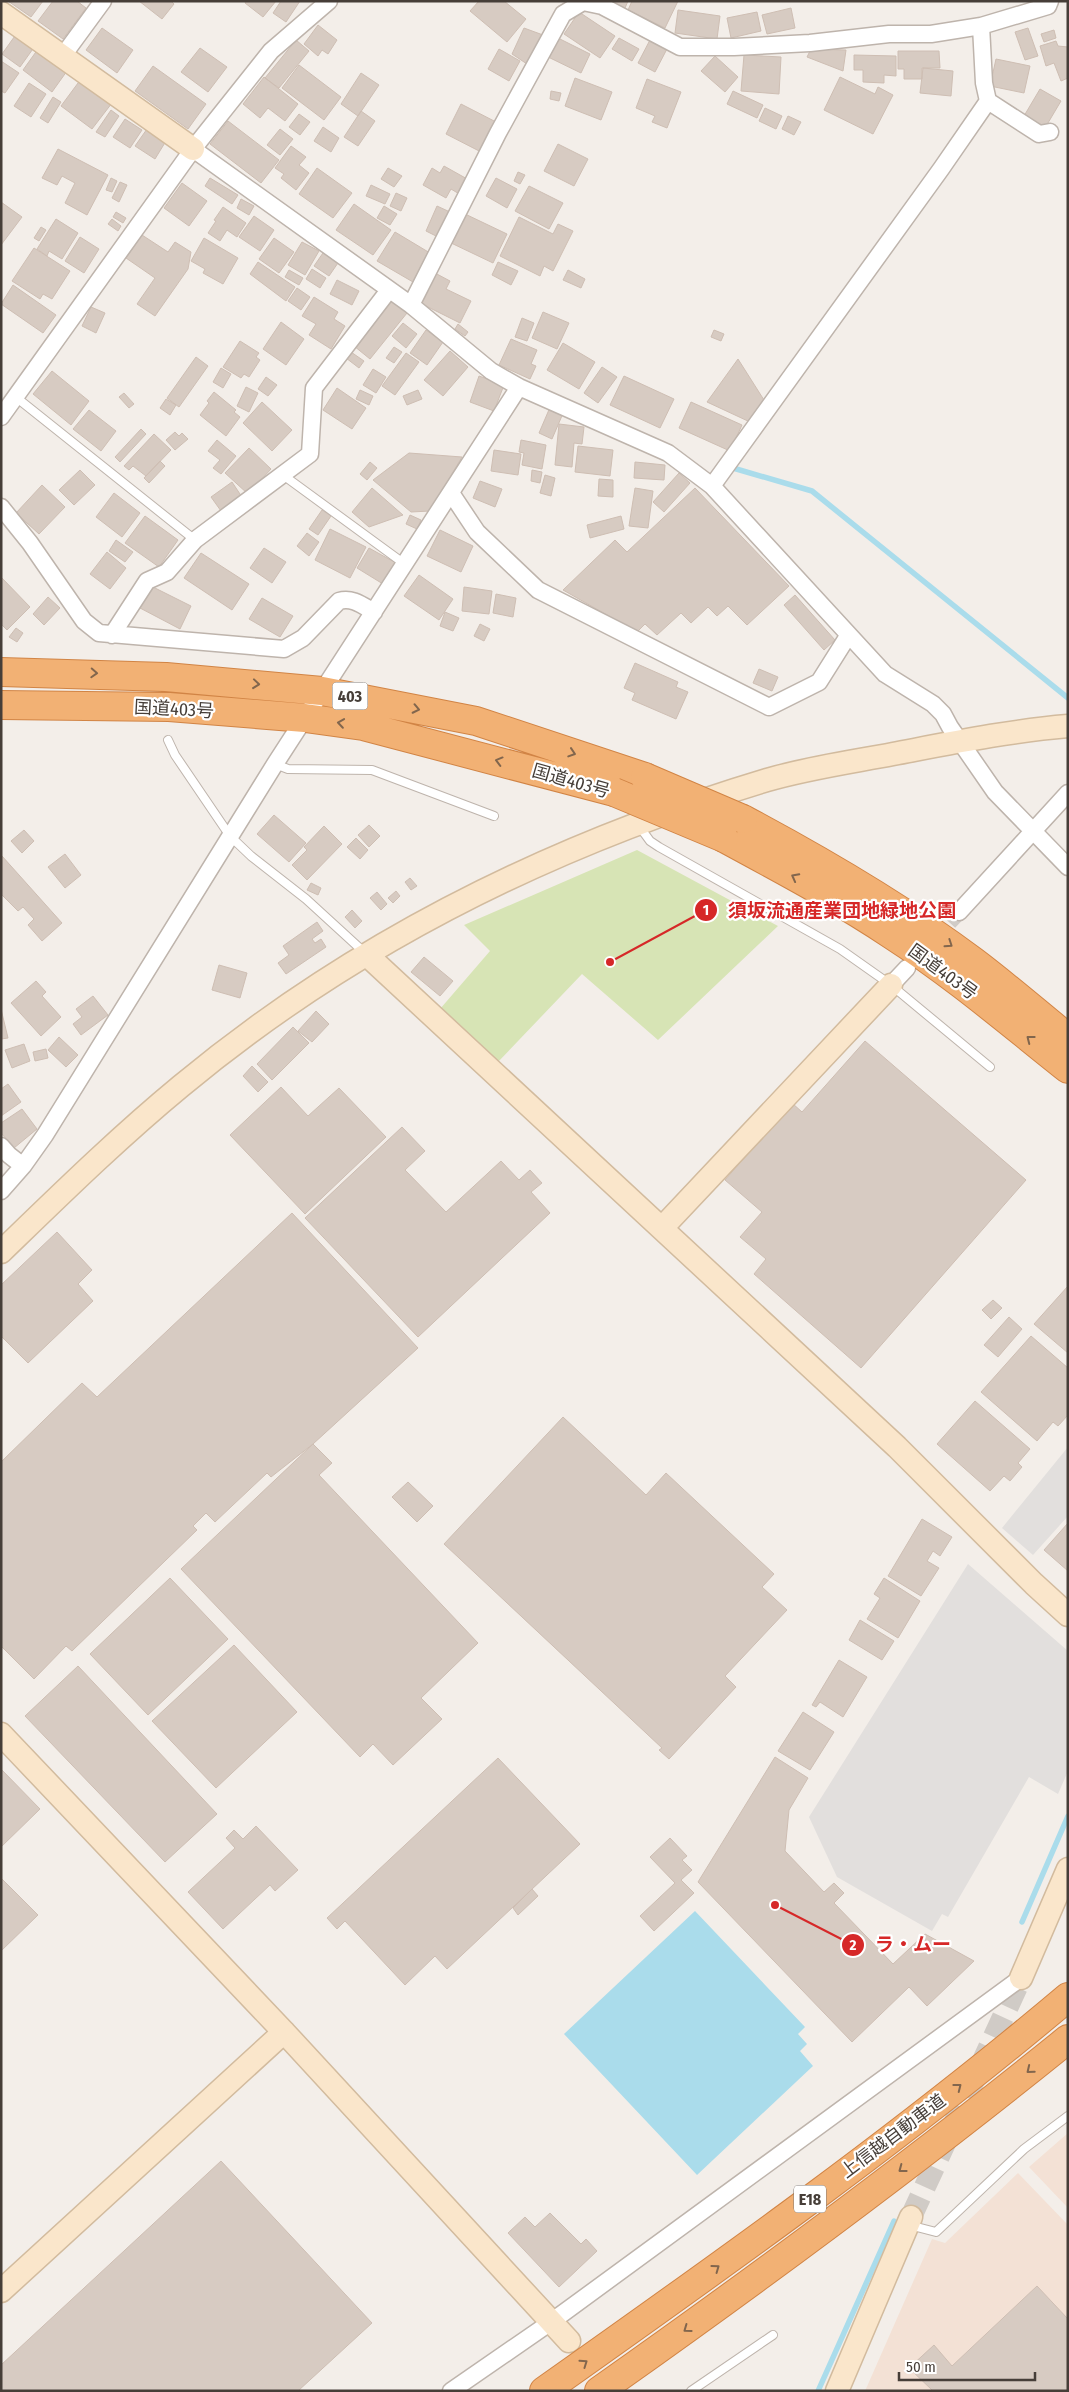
<svg xmlns="http://www.w3.org/2000/svg" width="1069" height="2392" font-family="'Fira Sans Condensed','Noto Sans JP',sans-serif">
  <style>
    .commercial { fill: #f3e1d5 }
    .green { fill: #d7e4b5 }
    .parking { fill: #e2dfdd }
    .water { fill: #aadceb }
    .lines { fill: none; stroke-linecap: round; stroke-linejoin: round }
    .stream { stroke: #aadceb; stroke-width: 5.5 }
    .building { fill: #d7cbc2; stroke: #cebeb3 }
    .street-tunnel { stroke: #d0cbc6; stroke-width: 16; stroke-dasharray: 16 8; stroke-linecap: butt }
    .secondary-tunnel { stroke: #d0cbc6; stroke-width: 22; stroke-dasharray: 22 11; stroke-linecap: butt }
    .lane-casing { stroke: #beb4ac; stroke-width: 10 }
    .street-casing { stroke: #beb4ac; stroke-width: 19 }
    .secondary-casing { stroke: #d2bb9e; stroke-width: 25 }
    .highway-casing { stroke: #d18445; stroke-width: 30 }
    .lane { stroke: #fff; stroke-width: 8 }
    .street { stroke: #fff; stroke-width: 16 }
    .secondary { stroke: #fae6cb; stroke-width: 22 }
    .highway { stroke: #f2b174; stroke-width: 28 }
    .highway-bridge-casing { stroke: #d18445; stroke-width: 30; stroke-linecap: butt }
    .highway-bridge { stroke: #f2b174; stroke-width: 28 }
    .oneway { stroke: #82664d }
    .labels { text-anchor: middle; dominant-baseline: central; stroke-width: 4.5; stroke-linejoin: round; paint-order: stroke }
    .shield { fill: #fff; stroke: #7e7874; stroke-width: 1 }
    .shield-label { font-size: 16px; font-weight: bold; fill: #463e38 }
    .street-label { font-size: 18px; fill: #463e38; stroke: #fff }
    .leader { fill: none; stroke: #d62828; stroke-width: 2 }
    .callout-dot { fill: #d62828; stroke: #fff; stroke-width: 2 }
    .mark-label { font-size: 15px; text-anchor: middle; font-weight: bold; fill: #fff }
    .callout-label { font-size: 19px; text-anchor: middle; font-weight: bold; fill: #d62828; stroke: #fff; stroke-width: 4.5; stroke-linejoin: round; paint-order: stroke }
  </style>
  <rect width="100%" height="100%" fill="#f3eee9"/>
  <path class="commercial" d="M1068,2133v75l-39,-41z
    M1018,2173l50,52v166h-203l67,-152 13,4z"/>
  <path class="green" d="M637,850l141,76 -120,114 -76,-66 -84,88 -58,-53 50,-58 -26,-26z"/>
  <path class="parking" d="M1068,1447v69l-35,39 -31,-27z
    M968,1564l100,87v120l-10,23 -29,-17 -81,140 -6,-3 -10,17 -95,-54 -28,-60z"/>
  <path class="water" d="M695,1911l110,116 -7,7 9,10 -7,7 13,15 -116,109 -133,-141z"/>
  <g class="lines">
    <path class="stream" d="M733,468l79,23 256,207
      M1022,1922l46,-106
      M818,2391l76,-170"/>
  </g>
  <path class="building" d="M8,1h35l-12,16z
    M53,1h24l9,7 -23,31 -25,-18z
    M139,1h32l3,3 -12,15z
    M246,1h30l-13,16 -18,-14z
    M281,1h19l-14,21 -13,-9z
    M479,1h25l22,18 -19,23 -37,-31z
    M609,1h19l-3,7z
    M632,1h46l-13,27 -37,-18z
    M791,8l4,20 -28,6 -5,-19z
    M678,10l42,6 -3,23 -42,-6z
    M579,12l36,24 -15,22 -36,-24z
    M757,12l4,19 -30,7 -4,-20z
    M318,25l19,15 -9,14 -6,-4 -4,6 -14,-12z
    M102,28l31,22 -16,23 -31,-23z
    M524,28l19,7 -16,29 -15,-10z
    M1028,28l10,28 -13,4 -10,-28z
    M1054,30l2,8 -12,4 -3,-8z
    M17,33l18,13 -15,21 -18,-13z
    M554,36l36,18 -9,19 -37,-18z
    M619,38l20,11 -7,12 -20,-12z
    M651,38l17,9 -13,25 -17,-9z
    M296,40l13,11 -30,37 -14,-10z
    M1056,41l2,5 10,1v31l-7,3 -7,-18 -8,3 -6,-20z
    M200,48l27,19 -19,25 -27,-20z
    M38,49l29,22 -15,21 -29,-22z
    M499,49l21,12 -11,20 -21,-12z
    M811,49l35,1 -3,21 -36,-14z
    M898,51h41l1,17h-18v11h-18v-10h-6z
    M744,55l37,2 -2,37 -38,-3z
    M854,55l42,1v20l-12,-1v8l-21,-1v-12h-9z
    M715,56l23,21 -13,15 -24,-21z
    M996,59l34,7 -6,27 -34,-7z
    M1,61l18,12 -14,20 -4,-2z
    M299,65l42,32 -17,23 -42,-32z
    M153,66l53,38 -18,25 -53,-38z
    M923,68l30,3 -2,25 -31,-3z
    M361,73l18,12 -21,31 -17,-12z
    M264,77l34,27 -13,17 -17,-13 -8,10 -17,-14z
    M840,77l35,17 3,-7 15,8 -20,39 -49,-24z
    M575,78l37,14 -11,28 -36,-14z
    M81,79l31,24 -20,26 -31,-23z
    M647,79l34,13 -14,36 -15,-6 3,-6 -19,-8z
    M29,83l17,11 -15,23 -17,-11z
    M1040,89l21,12 -16,27 -21,-12z
    M551,91l10,2 -2,8 -9,-2z
    M733,91l30,14 -6,13 -30,-14z
    M53,97l8,5 -13,21 -8,-5z
    M461,104l37,19 -15,30 -37,-19z
    M765,108l17,8 -6,13 -17,-8z
    M111,110l8,6 -14,21 -9,-5z
    M361,111l14,10 -17,25 -14,-9z
    M299,114l11,8 -10,13 -11,-8z
    M788,116l13,6 -7,13 -12,-6z
    M125,119l17,11 -12,18 -17,-11z
    M228,121l51,39 -18,23 -51,-39z
    M323,127l16,11 -8,14 -17,-11z
    M147,129l19,12 -11,18 -20,-13z
    M280,129l13,10 -13,16 -13,-10z
    M558,144l30,15 -14,27 -30,-15z
    M291,146l15,11 -7,8 10,8 -13,17 -15,-12 3,-4 -9,-6z
    M58,149l50,26 -21,40 -22,-12 10,-20 -13,-7 -5,9 -15,-7z
    M444,166l25,14 -8,15 -10,-6 -5,9 -23,-13 9,-17 8,5z
    M317,168l35,25 -19,25 -34,-24z
    M388,168l14,8 -8,11 -13,-8z
    M518,172l7,3 -5,9 -6,-3z
    M111,178l6,3 -5,11 -6,-2z
    M210,178l28,17 -6,9 -27,-18z
    M496,178l21,11 -10,19 -21,-12z
    M120,182l7,3 -8,17 -7,-4z
    M182,183l25,18 -18,25 -25,-18z
    M371,185l19,9 -5,10 -19,-8z
    M529,186l34,17 -14,26 -34,-18z
    M396,193l11,5 -6,13 -11,-5z
    M241,199l13,7 -5,9 -12,-7z
    M1,202l21,15 -21,28z
    M354,204l37,26 -18,25 -37,-25z
    M384,206l13,8 -7,11 -13,-7z
    M437,206l13,6 -12,25 -12,-6z
    M223,207l23,16 -9,14 -10,-7 -7,11 -12,-8 8,-12 -2,-1z
    M116,212l10,6 -3,5 -10,-6z
    M463,213l44,21 -14,29 -44,-21z
    M254,216l20,14 -14,21 -21,-14z
    M519,217l34,17 5,-10 15,7 -20,40 -9,-5 -4,10 -40,-20z
    M56,219l22,14 -16,26 -13,-8 -2,5 -10,-7z
    M112,219l9,7 -3,5 -10,-7z
    M41,227l5,3 -7,11 -5,-3z
    M395,232l35,21 -17,29 -36,-21z
    M142,235l26,17 7,-10 16,10 -3,17 -33,47 -18,-12 18,-26 -29,-20z
    M80,237l19,12 -15,24 -19,-12z
    M204,238l34,20 -15,26 -20,-11 2,-4 -14,-8z
    M274,238l20,14 -15,21 -20,-14z
    M302,242l17,9 -14,24 -17,-10z
    M34,248l36,23 -18,28 -9,-5 -3,5 -28,-18z
    M325,250l15,10 -11,16 -15,-10z
    M258,262l37,25 -9,14 -36,-27z
    M498,262l20,9 -7,14 -19,-10z
    M312,269l14,9 -6,10 -14,-9z
    M289,270l14,8 -4,7 -14,-8z
    M568,270l17,9 -4,9 -18,-8z
    M435,273l15,8 -4,8 25,12 -11,22 -40,-20z
    M337,280l22,11 -7,14 -22,-11z
    M13,285l43,30 -13,18 -42,-29z
    M297,288l13,9 -9,13 -13,-9z
    M314,297l24,15 -4,7 11,7 -14,23 -22,-14 7,-11 -14,-8z
    M391,300l16,13 -37,46 -16,-13z
    M91,307l14,6 -9,20 -14,-7z
    M543,312l26,11 -12,26 -25,-11z
    M522,318l12,5 -7,18 -12,-4z
    M281,322l23,17 -18,26 -23,-16z
    M403,323l14,11 -11,14 -14,-12z
    M458,324l10,8 -3,4 -10,-7z
    M426,330l17,12 -16,23 -17,-12z
    M714,330l10,4 -3,7 -10,-4z
    M511,339l26,11 -6,14 5,2 -6,13 -31,-14z
    M240,341l19,12 -3,4 4,3 -11,17 -5,-3 -3,4 -18,-11z
    M563,343l32,19 -16,27 -32,-19z
    M394,347l8,5 -8,11 -8,-5z
    M450,351l18,16 -25,29 -19,-16z
    M351,352l13,9 -5,7 -13,-10z
    M406,353l13,9 -24,33 -13,-9z
    M196,357l12,9 -29,41 -12,-9z
    M738,359l26,41 -14,22 -43,-20z
    M602,367l15,10 -19,26 -14,-10z
    M221,368l10,6 -8,14 -10,-6z
    M373,369l13,8 -10,16 -13,-8z
    M52,371l37,30 -18,24 -38,-31z
    M479,376l25,9 -10,26 -24,-9z
    M624,376l50,23 -14,29 -50,-23z
    M266,377l11,8 -9,11 -10,-7z
    M246,387l12,6 -9,19 -12,-6z
    M337,388l29,20 -14,21 -29,-19z
    M360,390l13,6 -4,9 -13,-6z
    M418,390l4,9 -15,6 -4,-9z
    M214,392l22,18 -2,2 6,5 -14,19 -26,-21 9,-12 -2,-2z
    M124,393l10,11 -5,4 -10,-11z
    M166,399l10,6 -6,10 -10,-7z
    M262,402l30,28 -20,21 -29,-28z
    M691,402l51,23 -12,26 -51,-23z
    M551,405l13,6 -12,28 -13,-6z
    M89,410l27,21 -15,20 -28,-22z
    M559,424l25,3 -2,17 -8,-1 -2,24 -17,-2z
    M141,429l5,5 -26,28 -5,-5z
    M175,432l4,4 3,-3 6,6 -13,11 -9,-10z
    M154,434l17,16 -25,26 -13,-10 -4,4 -5,-4z
    M217,440l19,16 -15,18 -8,-6 7,-8 -12,-9z
    M521,440l25,5 -4,24 -20,-4 2,-12 -5,-1z
    M578,446l35,4 -3,26 -35,-4z
    M249,448l22,21 -23,25 -23,-21z
    M494,450l27,4 -3,21 -27,-4z
    M409,453l53,4 -32,54 -19,1 -38,-32z
    M160,461l5,5 -16,17 -5,-5z
    M370,462l7,6 -10,12 -7,-6z
    M635,462l30,3 -1,15 -30,-2z
    M80,470l15,15 -21,20 -15,-15z
    M532,470l10,2 -2,11 -9,-2z
    M679,473l11,10 -26,29 -11,-10z
    M545,475l10,3 -4,18 -11,-3z
    M599,479l14,1v17l-15,-1z
    M480,481l22,8 -7,18 -22,-9z
    M232,482l10,15 -21,14 -10,-14z
    M42,485l23,22 -26,27 -23,-21z
    M372,488l31,27 -34,12 -17,-15z
    M635,488l18,3 -5,37 -19,-2z
    M695,488l94,98 -42,39 -19,-19 -11,10 -9,-9 -17,16 -10,-10 -24,22 -12,-11 -8,8 -74,-42 52,-50 12,12z
    M114,493l26,20 -18,24 -26,-20z
    M322,510l9,6 -13,19 -9,-6z
    M410,515l11,5 -4,9 -11,-5z
    M145,516l33,24 -19,27 -34,-24z
    M621,516l3,13 -34,9 -3,-13z
    M330,529l36,18 -16,31 -35,-18z
    M440,530l33,16 -12,26 -34,-16z
    M307,533l12,9 -10,14 -12,-10z
    M116,540l17,12 -8,10 -16,-11z
    M264,548l22,14 -14,21 -22,-15z
    M369,548l27,15 -13,21 -26,-16z
    M107,552l19,16 -16,21 -20,-15z
    M201,553l48,31 -17,26 -48,-32z
    M419,575l34,24 -14,21 -35,-24z
    M1,577l29,30 -23,23 -6,-6z
    M151,586l40,20 -11,23 -40,-21z
    M464,587l28,4 -3,23 -27,-3z
    M496,594l20,4 -3,19 -20,-4z
    M795,595l40,45 -11,10 -40,-45z
    M48,597l12,11 -16,17 -11,-11z
    M262,598l31,18 -13,21 -31,-18z
    M445,612l14,6 -6,13 -13,-5z
    M480,624l10,5 -6,12 -10,-5z
    M16,628l7,5 -6,9 -8,-5z
    M635,663l43,19 -2,5 12,5 -12,27 -44,-19 3,-7 -11,-5z
    M759,669l19,8 -6,14 -19,-8z
    M274,815l32,28 -17,19 -32,-28z
    M369,825l11,11 -11,11 -11,-12z
    M324,826l18,18 -35,36 -15,-15 15,-15 -3,-3z
    M24,830l10,11 -12,12 -11,-12z
    M356,838l12,12 -8,9 -13,-12z
    M65,854l16,21 -16,13 -17,-21z
    M2,856l60,67 -20,18 -14,-16 6,-6 -11,-12 -5,4 -17,-17z
    M410,878l7,8 -6,4 -6,-8z
    M311,883l10,5 -3,7 -11,-5z
    M396,891l4,5 -7,7 -5,-5z
    M377,892l10,12 -6,6 -11,-12z
    M352,910l10,11 -7,7 -10,-11z
    M317,922l6,9 -11,8 3,4 6,-4 5,8 -40,27 -8,-11 11,-8 -6,-9z
    M424,957l29,24 -13,15 -29,-24z
    M219,965l28,8 -7,25 -28,-8z
    M36,981l10,11 -4,4 19,21 -20,19 -30,-33z
    M93,996l15,19 -27,20 -8,-11 9,-7 -6,-8z
    M1,1009l7,29 -7,1z
    M316,1011l13,13 -17,18 -14,-11z
    M293,1027l16,16 -37,37 -15,-16z
    M59,1037l19,18 -12,12 -18,-17z
    M865,1041l161,139 -165,188 -107,-94 12,-15 -26,-22 22,-25 -37,-32 67,-77 10,9z
    M24,1044l6,17 -18,7 -7,-18z
    M46,1049l2,9 -13,3 -2,-9z
    M252,1066l16,16 -10,10 -15,-16z
    M8,1084l13,18 -20,14v-27z
    M281,1087l27,29 31,-28 47,49 -81,77 -75,-79z
    M22,1109l15,20 -23,19 -13,-15v-10z
    M402,1127l23,24 -20,19 41,42 55,-51 18,19 11,-10 12,13 -11,9 19,21 -132,124 -113,-119z
    M292,1213l126,135 -105,96 -42,33 -4,-4 -52,49 -9,-9 -13,13 4,4 -125,121 -6,-5 -32,33 -33,-33v-184l81,-79 15,14z
    M57,1232l35,38 -14,14 15,17 -65,62 -27,-27v-51z
    M1068,1286v67l-34,-29z
    M993,1300l9,8 -11,11 -9,-9z
    M1009,1317l13,12 -24,28 -14,-12z
    M1031,1336l37,32v47l-10,11 -5,-4 -16,19 -56,-49z
    M975,1401l55,48 -12,14 4,4 -12,14 -6,-5 -14,15 -53,-47z
    M563,1417l83,78 20,-22 108,101 -12,13 25,23 -62,66 11,11 -67,72 -10,-9 3,-2 -218,-204z
    M313,1444l19,19 -13,12 159,168 -57,55 21,21 -49,46 -20,-21 -13,13 -179,-188z
    M408,1482l25,24 -16,16 -25,-25z
    M922,1519l30,18 -12,19 -7,-5 -6,10 12,7 -18,28 -33,-20z
    M1068,1523v48l-24,-21z
    M170,1578l58,61 -80,76 -58,-61z
    M884,1578l36,23 -22,37 -31,-19 13,-21 -6,-4z
    M860,1620l34,21 -12,19 -33,-20z
    M234,1645l63,67 -81,76 -64,-67z
    M839,1660l28,17 -24,40 -23,-15 -4,5 -4,-2z
    M78,1666l139,148 -52,48 -140,-146z
    M803,1712l31,20 -24,38 -32,-19z
    M775,1757l33,21 -19,32 -4,41 39,41 10,-9 10,10 -10,10 59,61 32,-30 49,27 -47,45 -18,-19 -57,55 -154,-160z
    M498,1758l82,86 -133,125 -12,-13 -30,29 -60,-64 -8,8 -10,-11z
    M1,1769l39,40 -39,38z
    M256,1826l42,44 -23,21 -5,-6 -47,44 -35,-37 47,-44 -9,-10 8,-8 9,9z
    M670,1838l17,18 -5,4 10,10 -11,10 13,13 -40,38 -14,-15 35,-33 -25,-26z
    M1,1878l37,37 -37,36z
    M532,1889l6,7 -20,19 -5,-7z
    M221,2161l151,162 -74,68h-297v-26z
    M550,2213l31,31 5,-5 11,12 -38,36 -51,-54 17,-16 10,10z
    M1037,2286l31,33v72h-135l-24,-23 25,-23 18,21z"/>
  <g class="lines">
    <path class="street-tunnel" d="M933,940l26,-28"/>
    <path class="secondary-tunnel" d="M911,2217l110,-239"/>
    <g class="lane-casing">
      <path id="lane" d="M17,398l178,142
        M283,475l123,90
        M168,740l7,15 55,81 21,20 55,43 59,54
        M275,764l13,5 84,1 122,46
        M639,826l11,15 9,6 181,102 51,36 99,82
        M909,2225l27,7 88,-83 44,-33
        M691,2391l82,-56"/>
    </g>
    <g class="street-casing">
      <path id="street" d="M62,57l41,-56
        M988,101l51,33 11,-2
        M193,149l218,156 80,66 28,16 149,66 44,33 173,188 48,30 10,10 7,13 45,65 73,75
        M411,305l87,-172 65,-119 20,-12 19,4 78,41h54l76,-4 79,-9h42l50,-8 67,-20 2,-5
        M1,417l192,-268 78,-98 58,-50
        M712,486l229,-317 47,-68 -4,-18 -3,-57
        M451,493l26,39 61,58 231,117 50,-25 29,-46
        M1,507l29,36 54,78 15,12 185,16 19,-11 36,-37c13,-4 23,4 35,11
        M112,635l35,-54 20,-9 28,-32 115,-86 4,-66 75,-98
        M959,912l109,-119
        M891,985l16,-17
        M1,1146l8,9 14,11
        M1,1191l22,-25 22,-31 230,-371 244,-377
        M451,2391l100,-69 470,-344"/>
    </g>
    <g class="secondary-casing">
      <path id="secondary" d="M1,13l192,136
        M367,955l530,492 137,137 34,31
        M662,1228l229,-243
        M1,1252c59,-57 117,-114 180,-166 172,-143 373,-242 586,-306 41,-12 84,-18 126,-26 58,-11 116,-23 175,-28
        M1,1734l283,298 285,309
        M1021,1978l47,-109
        M1,2291l283,-259
        M837,2391l74,-174"/>
    </g>
    <g class="highway-casing">
      <path id="highway" d="M1,672l165,5 156,14 154,30 169,56
        M1,705l168,2 136,11 58,8 251,66
        M743,819c79,42 158,88 230,142 32,24 63,51 95,77
        M724,838c57,31 114,61 168,97 62,40 118,88 176,134
        M544,2391c178,-126 357,-253 524,-394
        M599,2391c160,-113 317,-229 469,-352"/>
    </g>
    <use href="#lane" class="lane"/>
    <use href="#street" class="street"/>
    <use href="#secondary" class="secondary"/>
    <use href="#highway" class="highway"/>
    <g class="highway-bridge-casing">
      <path id="highway-bridge" d="M645,777l98,42
        M614,792l110,46"/>
    </g>
    <use href="#highway-bridge" class="highway-bridge"/>
  </g>
  <defs><path id="oneway-chevron" d="M-2-3.5L2.5 0L-2 3.5" fill="none" stroke-width="1.6" stroke-linecap="round" stroke-linejoin="round" transform="scale(1.25)"/></defs>
  <g class="oneway">
    <use href="#oneway-chevron" transform="translate(94 673) rotate(3)"/>
    <use href="#oneway-chevron" transform="translate(256 684) rotate(6)"/>
    <use href="#oneway-chevron" transform="translate(416 709) rotate(12)"/>
    <use href="#oneway-chevron" transform="translate(341 723) rotate(-172)"/>
    <use href="#oneway-chevron" transform="translate(572 753) rotate(18)"/>
    <use href="#oneway-chevron" transform="translate(499 761) rotate(-165)"/>
    <use href="#oneway-chevron" transform="translate(795 877) rotate(-152)"/>
    <use href="#oneway-chevron" transform="translate(949 944) rotate(34)"/>
    <use href="#oneway-chevron" transform="translate(1030 1039) rotate(-142)"/>
    <use href="#oneway-chevron" transform="translate(1030 2070) rotate(141)"/>
    <use href="#oneway-chevron" transform="translate(958 2087) rotate(-38)"/>
    <use href="#oneway-chevron" transform="translate(902 2169) rotate(143)"/>
    <use href="#oneway-chevron" transform="translate(716 2268) rotate(-36)"/>
    <use href="#oneway-chevron" transform="translate(687 2329) rotate(144)"/>
    <use href="#oneway-chevron" transform="translate(584 2363) rotate(-35)"/>
  </g>
  <g class="labels">
    <g class="shield">
      <rect x="332.5" y="682.5" width="35" height="27" rx="4"/>
      <rect x="794" y="2185.5" width="32" height="27" rx="4"/>
    </g>
    <g class="shield-label">
      <text x="350" y="696">403</text>
      <text x="810" y="2199">E18</text>
    </g>
    <g class="street-label">
      <text transform="translate(174 709) rotate(3)">国道403号</text>
      <text transform="translate(571 781) rotate(16)">国道403号</text>
      <text transform="translate(943 972) rotate(36)">国道403号</text>
      <text transform="translate(893 2136) rotate(-37)">上信越自動車道</text>
    </g>
  </g>
  <path class="leader" d="M610 962L706 910M775 1905L853 1945"/>
  <g class="callout-dot">
    <circle cx="610" cy="962" r="5"/>
    <circle cx="775" cy="1905" r="5"/>
    <circle cx="706" cy="910" r="12"/>
    <circle cx="853" cy="1945" r="12"/>
  </g>
  <g class="mark-label">
    <text x="706" y="915">1</text>
    <text x="853" y="1950">2</text>
  </g>
  <g class="callout-label">
    <text x="842" y="917">須坂流通産業団地緑地公園</text>
    <text x="913" y="1951">ラ・ムー</text>
  </g>
  <rect width="1069" height="2392" fill="none" stroke="#463e38" stroke-width="5"/>
  <path d="M899 2372v8h136v-8" fill="none" stroke="#463e38" stroke-width="2.5"/>
  <text x="906" y="2372" font-size="15" fill="#463e38" stroke="#ffffff" stroke-width="4" paint-order="stroke">50 m</text>
</svg>
